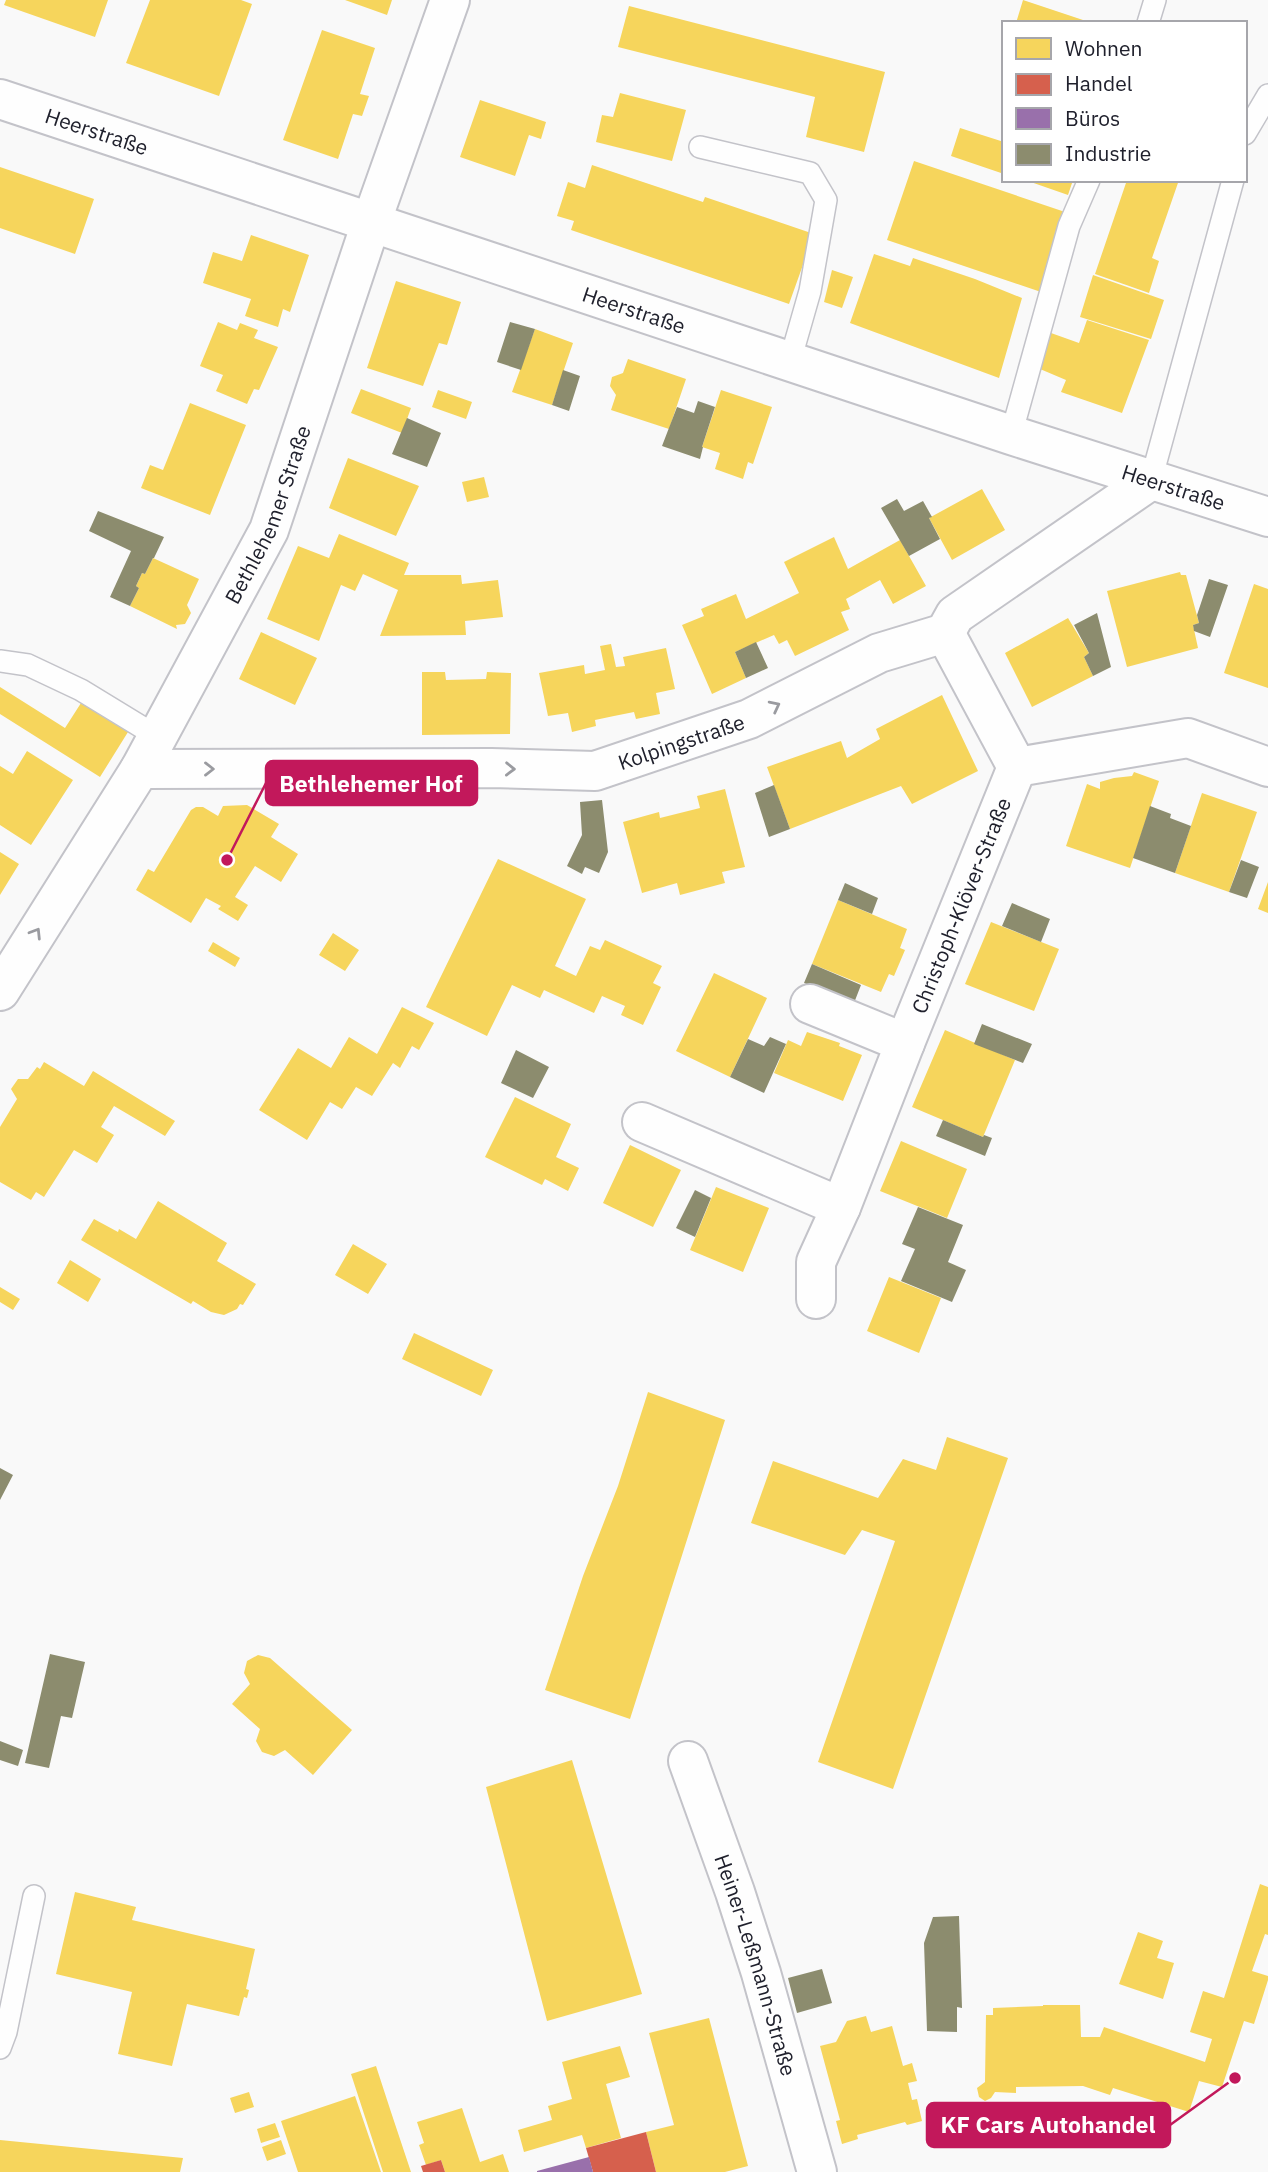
<svg xmlns="http://www.w3.org/2000/svg" width="1268" height="2172" font-family="'IBM Plex Sans',sans-serif">
  <style>
    .homes { fill: #f6d55c }
    .shops { fill: #d6604d }
    .offices { fill: #9970ab }
    .industry { fill: #8c8c6e }
    .lines { fill: none; stroke-linecap: round; stroke-linejoin: round }
    .service-casing { stroke: #c3c3c9; stroke-width: 24 }
    .minor-casing { stroke: #c3c3c9; stroke-width: 42 }
    .service { stroke: #fefefe; stroke-width: 21 }
    .minor { stroke: #fefefe; stroke-width: 38 }
    .oneway { stroke: #9a9ba0 }
    .labels { text-anchor: middle; dominant-baseline: central; stroke-width: 7; stroke-linejoin: round; paint-order: stroke }
    .street-label { font-size: 21px; fill: #20212d; stroke: #fff }
    .leader { fill: none; stroke: #c2185b; stroke-width: 2.5 }
    .callout-dot { fill: #c2185b; stroke: #fff; stroke-width: 2.5 }
    .callout { fill: #c2185b; stroke: #c2185b; stroke-width: 2.5 }
    .callout-label { font-size: 23px; text-anchor: middle; font-weight: bold; fill: #fff }
  </style>
  <rect width="100%" height="100%" fill="#f9f9f9"/>
  <path class="homes" d="M6,0h102l-13,37 -91,-32z
    M150,0h91l11,4 -33,92 -93,-33z
    M345,0h47l-5,15z
    M1023,0l66,22v1h-73z
    M629,6l256,66 -21,80 -58,-15 9,-40 -197,-50z
    M322,30l53,18 -15,46 9,2 -7,20 -9,-2 -15,45 -55,-19z
    M620,93l66,17 -14,51 -76,-19 6,-27 11,2z
    M480,100l66,22 -5,17 -12,-4 -14,41 -55,-19z
    M960,128l44,14v32l-53,-18z
    M914,161l154,52 -27,79 -154,-52z
    M592,165l111,37 2,-5 109,37 -25,70 -218,-74 3,-9 -17,-5 11,-34 17,6z
    M0,167l94,32 -19,55 -75,-26z
    M1025,180h48l-5,15z
    M1127,180h52l-27,78 7,3 -10,32 -54,-19z
    M251,235l58,20 -19,57 -7,-3 -5,18 -33,-11 6,-17 -48,-16 10,-31 29,9z
    M874,254l36,12 3,-8 62,21 47,19 -23,80 -149,-55z
    M832,270l21,7 -11,31 -18,-6z
    M1093,275l71,25 -13,39 -71,-22z
    M396,281l65,21 -14,43 -8,-2 -16,43 -56,-18z
    M1087,320l62,20 -27,73 -61,-21 5,-12 -26,-11 11,-36 28,10z
    M218,322l19,8 3,-7 18,7 -4,8 24,9 -19,43 -5,-1 -7,15 -31,-13 7,-16 -23,-9z
    M535,329l38,14 -21,62 -40,-13z
    M628,359l58,20 -17,50 -58,-19 5,-15 -6,-9 2,-9 11,-4z
    M361,389l50,19 -9,25 -51,-20z
    M438,390l34,12 -6,17 -34,-12z
    M721,390l51,17 -19,57 -5,-2 -5,17 -28,-10 5,-16 -18,-6z
    M190,403l56,22 -36,90 -69,-27 9,-23 13,5z
    M348,458l71,28 -23,50 -67,-28z
    M484,477l5,20 -22,5 -5,-20z
    M982,489l23,41 -53,30 -23,-42z
    M339,534l70,29 -5,12h57l1,9 36,-4 5,37 -38,4 1,14 -86,1 18,-46 -35,-16 -8,17 -14,-6 -22,56 -52,-22 31,-73 31,12z
    M834,537l14,32 52,-29 26,46 -33,18 -13,-24 -34,19 4,10 -9,3 8,18 -54,26 -8,-16 -8,4 -5,-9 -39,17 11,26 -34,16 -30,-69 22,-9 -3,-7 35,-15 10,25 53,-26 -15,-31z
    M153,558l46,21 -12,26 4,8 -6,11 -9,1 1,4 -47,-23 9,-18 -3,-2 6,-13 3,1z
    M1180,572l1,3h5l13,48 -6,2 5,23 -71,19 -20,-76z
    M1254,584l14,5v99l-44,-15z
    M1068,618l21,35 -5,4 9,19 -61,31 -27,-54z
    M261,632l56,26 -22,47 -56,-26z
    M611,644l5,23 9,-1 -2,-9 43,-9 9,41 -19,4 4,21 -24,5 -2,-7 -20,4 -19,4 1,6 -24,6 -4,-19 -20,3 -9,-43 45,-8 1,9 20,-4 -5,-24z
    M422,672h23l1,8 40,-1 1,-7 24,1 -1,61 -88,1z
    M0,687l65,41 16,-25 47,29 -28,45 -100,-63z
    M942,695l36,76 -66,33 -11,-18 -111,43 -23,-62 74,-26 6,17 33,-19 -4,-10z
    M27,751l46,29 -42,65 -31,-20v-59l13,8z
    M1134,772l25,9 -29,87 -64,-22 21,-62 13,5v-7l14,-4 18,-2z
    M725,789l20,78 -23,5 3,11 -45,12 -3,-12 -35,10 -19,-71 36,-10 1,6 40,-10 -3,-12z
    M1202,793l55,19 -28,80 -54,-19z
    M247,805l32,19 -8,13 27,17 -17,28 -26,-16 -20,31 13,8 -10,16 -20,-12 3,-3 -15,-8 -15,25 -55,-33 12,-21 6,3 37,-62 5,-3h7l15,9 5,-10z
    M0,852l19,12 -19,31z
    M498,859l88,40 -31,67 21,10 14,-30 10,4 5,-10 57,26 -9,17 8,4 -18,38 -22,-10 4,-9 -23,-10 -8,17 -50,-23 -4,8 -28,-13 -25,51 -61,-29z
    M1268,882v31l-10,-4z
    M838,900l69,29 -7,19 5,2 -11,26 -5,-2 -8,18 -69,-28z
    M991,922l68,27 -25,62 -69,-27z
    M333,933l26,17 -14,21 -26,-16z
    M213,942l27,16 -5,9 -27,-16z
    M714,973l53,25 -37,79 -54,-26z
    M402,1007l32,16 -15,27 -7,-4 -12,22 -7,-5 -21,33 -16,-9 -14,22 -12,-7 -23,38 -48,-30 39,-62 33,20 18,-31 28,17z
    M945,1030l70,30 -32,77 -71,-30z
    M807,1032l33,11 -1,3 23,9 -19,46 -69,-28 14,-33 13,6z
    M44,1062l40,24 9,-15 82,50 -10,15 -51,-30 -13,21 13,8 -17,28 -23,-13 -30,47 -8,-5 -5,8 -31,-18v-55l17,-28 -6,-10 7,-10h10l9,-12 3,2z
    M515,1097l56,27 -15,33 23,11 -11,23 -23,-12 -3,6 -57,-28z
    M901,1141l66,28 -20,49 -67,-27z
    M630,1145l51,25 -28,57 -50,-24z
    M716,1187l53,21 -26,64 -53,-22z
    M158,1201l69,42 -10,18 39,23 -13,21 -3,-1 -3,5 -13,6 -13,-3 -18,-11 -2,3 -110,-64 13,-21 24,13 1,-3 17,10z
    M353,1244l34,20 -19,30 -33,-19z
    M70,1260l31,19 -13,23 -31,-19z
    M889,1277l52,21 -22,55 -52,-22z
    M0,1287l20,12 -7,11 -13,-8z
    M414,1333l79,37 -12,26 -79,-37z
    M648,1392l77,28 -95,299 -85,-29 38,-114 35,-90z
    M947,1437l61,21 -115,331 -75,-27 77,-221 -33,-11 -17,25 -94,-32 22,-62 105,37 25,-39 33,11z
    M258,1655l12,3 82,72 -39,45 -28,-25 -11,6 -12,-4 -6,-11 4,-12 -28,-25 18,-20 -6,-11 3,-12z
    M572,1760l70,234 -95,27 -61,-234z
    M1260,1884l8,3v48l-3,-1 -13,37 16,5v4l-14,44 -10,-3 -22,66 -23,-6 -10,31 -76,-24 -3,7 -27,-9 -67,1v6l-21,-1 -4,6 -6,3 -6,-4 -2,-9 8,-6 1,-67h7v-7l50,-2v-1h37l1,32h19l4,-10 101,35 7,-23 -22,-7 13,-41 21,7z
    M75,1892l61,15 -4,13 123,29 -9,40 3,1 -2,8 -3,-1 -5,19 -52,-12 -15,62 -54,-12 14,-62 -76,-18z
    M1138,1932l25,9 -6,17 17,5 -11,36 -44,-15z
    M866,2016l5,16 21,-6 11,40 9,-3 5,18 -9,2 4,17 5,-1 5,22 -15,4 -2,-3 -48,13 1,4 -16,5 -6,-23 4,-1 -20,-74 16,-4 11,-21z
    M709,2018l39,148 -23,6h-69l-10,-40 28,-7 -25,-92z
    M620,2046l10,31 -24,7 15,54 -35,10 -4,-13 -58,17 -6,-22 34,-10 -4,-14 24,-7 -10,-37z
    M376,2066l14,43 21,63h-28l-32,-98z
    M249,2092l5,15 -19,6 -5,-15z
    M355,2096l26,76h-83l-17,-51z
    M462,2108l18,54 23,-8 6,18h-64l-4,-12 -15,5 -7,-20 5,-2 -7,-21z
    M275,2123l5,14 -19,6 -4,-14z
    M0,2140l183,18 -3,14h-180z
    M281,2140l5,14 -19,7 -5,-14z"/>
  <path class="shops" d="M646,2132l10,40h-63l-7,-24z
    M441,2160l4,12h-22l-2,-6z"/>
  <path class="offices" d="M589,2157l4,15h-56v-1z"/>
  <path class="industry" d="M510,322l25,7 -14,41 -24,-8z
    M563,370l17,6 -11,35 -17,-6z
    M698,401l17,6 -13,40h1l-3,12 -38,-13 15,-39 17,6z
    M407,418l34,15 -14,34 -35,-13z
    M897,499l7,12 19,-10 9,16 -3,1 11,21 -31,17 -28,-48z
    M98,511l66,26 -10,21h-1l-8,16 -3,-1 -6,13 3,2 -9,18 -20,-9 21,-46 -42,-20z
    M1209,579l19,6 -18,52 -16,-6 -1,-6 6,-2 -2,-8z
    M1097,613l14,54 -18,9 -9,-19 5,-4 -15,-28z
    M756,642l12,26 -22,10 -11,-26z
    M774,785l16,44 -21,8 -14,-44z
    M602,800l6,52 -9,21 -14,-6 -3,7 -15,-8 15,-31 -2,-33z
    M1150,806l21,8 -1,4 21,8 -16,47 -42,-15z
    M1241,860l18,7 -12,31 -18,-6z
    M845,883l33,15 -6,16 -34,-14z
    M1012,903l38,16 -9,23 -39,-16z
    M812,964l49,21 -7,18 -50,-20z
    M982,1024l50,20 -9,19 -49,-19z
    M770,1037l16,7 -22,49 -34,-16 18,-38 16,7z
    M516,1050l33,17 -16,31 -32,-15z
    M943,1120l40,17 1,-2 8,3 -7,18 -49,-20z
    M695,1190l16,8 -16,39 -19,-9z
    M918,1207l45,18 -15,37 18,8 -14,32 -51,-21 14,-32 -13,-5z
    M0,1468l13,7 -13,25z
    M50,1654l35,8 -13,56 -11,-2 -12,52 -24,-5z
    M0,1741l23,9 -5,16 -18,-6z
    M959,1916l3,92 -5,-1v25l-30,-1 -3,-88 9,-26z
    M822,1969l10,34 -35,10 -9,-35z"/>
  <g class="lines">
    <g class="service-casing">
      <path id="service" d="M1148,23l7,-23
        M1245,134l23,-39
        M700,147l110,26 16,27 -16,91 -20,70
        M1011,435l58,-209 20,-46
        M1151,480l82,-300
        M0,661l28,4 53,25 77,47
        M0,2048l6,-16 28,-136"/>
    </g>
    <g class="minor-casing">
      <g id="minor">
        <path id="s1" d="M0,99l1011,336 257,82"/>
        <path d="M945,633l72,134"/>
        <path id="s2" d="M140,769l351,-1 104,3 154,-52 130,-66 66,-20 10,-18 196,-135"/>
        <path id="s3" d="M0,991l140,-222 129,-239 102,-307 79,-223"/>
        <path d="M810,1004l95,39"/>
        <path d="M642,1122l199,85"/>
        <path id="s4" d="M816,1299v-37l25,-55 64,-164 112,-276 171,-29 80,29"/>
        <path id="s5" d="M688,1761l47,131 26,81 56,199"/>
      </g>
    </g>
    <use href="#service" class="service"/>
    <use href="#minor" class="minor"/>
  </g>
  <defs><path id="oneway-chevron" d="M-2-3.5L2.5 0L-2 3.5" fill="none" stroke-width="1.6" stroke-linecap="round" stroke-linejoin="round" transform="scale(1.75)"/></defs>
  <g class="oneway">
    <use href="#oneway-chevron" transform="translate(775 706) rotate(-27)"/>
    <use href="#oneway-chevron" transform="translate(209 769)"/>
    <use href="#oneway-chevron" transform="translate(510 769) rotate(1)"/>
    <use href="#oneway-chevron" transform="translate(36 933) rotate(-58)"/>
  </g>
  <g class="labels">
    <g class="street-label">
      <text stroke="none"><textPath href="#s1" startOffset="102">Heerstraße</textPath></text>
      <text stroke="none"><textPath href="#s1" startOffset="668">Heerstraße</textPath></text>
      <text stroke="none"><textPath href="#s1" startOffset="1236">Heerstraße</textPath></text>
      <text stroke="none"><textPath href="#s3" startOffset="548">Bethlehemer Straße</textPath></text>
      <text stroke="none"><textPath href="#s2" startOffset="546">Kolpingstraße</textPath></text>
      <text stroke="none"><textPath href="#s4" startOffset="422">Christoph-Klöver-Straße</textPath></text>
      <text stroke="none"><textPath href="#s5" startOffset="215">Heiner-Leßmann-Straße</textPath></text>
    </g>
  </g>
  <path class="leader" d="M227 860L266 783M1235 2078L1170 2125"/>
  <g class="callout-dot">
    <circle cx="227" cy="860" r="7"/>
    <circle cx="1235" cy="2078" r="7"/>
  </g>
  <g class="callout">
    <rect x="266" y="761" width="211" height="44" rx="7"/>
    <rect x="927" y="2103" width="243" height="44" rx="7"/>
  </g>
  <g class="callout-label">
    <text x="371" y="792">Bethlehemer Hof</text>
    <text x="1048" y="2133">KF Cars Autohandel</text>
  </g>
  <rect x="1002" y="21" width="245" height="161" fill="#ffffff" stroke="#a6a6ab" stroke-width="2"/>
  <rect x="1016" y="38" width="35" height="21" fill="#f6d55c" stroke="#a6a6ab" stroke-width="2"/>
  <text x="1065" y="56" font-size="21" fill="#20212d">Wohnen</text>
  <rect x="1016" y="74" width="35" height="21" fill="#d6604d" stroke="#a6a6ab" stroke-width="2"/>
  <text x="1065" y="91" font-size="21" fill="#20212d">Handel</text>
  <rect x="1016" y="108" width="35" height="21" fill="#9970ab" stroke="#a6a6ab" stroke-width="2"/>
  <text x="1065" y="126" font-size="21" fill="#20212d">Büros</text>
  <rect x="1016" y="144" width="35" height="21" fill="#8c8c6e" stroke="#a6a6ab" stroke-width="2"/>
  <text x="1065" y="161" font-size="21" fill="#20212d">Industrie</text>
</svg>
